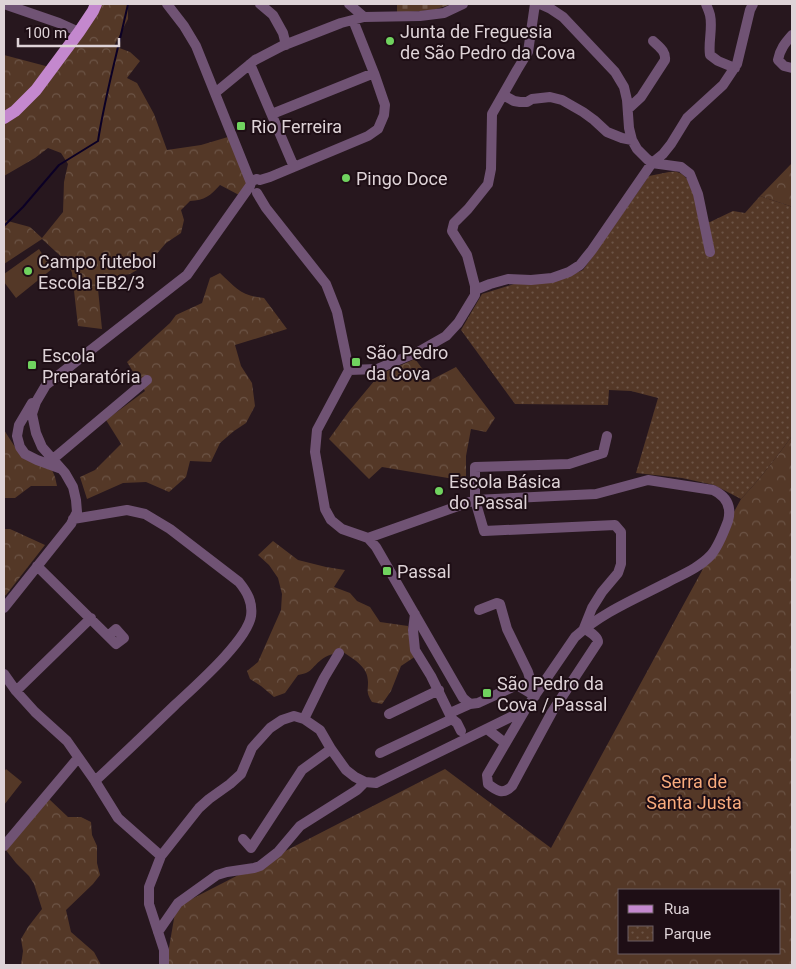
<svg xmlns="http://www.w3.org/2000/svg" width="796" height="969" font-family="Roboto,sans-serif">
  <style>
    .green { fill: #543827 }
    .forest { fill: url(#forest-crowns); fill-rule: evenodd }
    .cemetery { fill: url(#cemetery-stones) }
    .park { fill: url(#park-dots) }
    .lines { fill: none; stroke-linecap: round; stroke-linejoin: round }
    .stream { stroke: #0b0025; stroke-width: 2 }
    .minor { stroke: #705374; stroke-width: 10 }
    .major { stroke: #c488ce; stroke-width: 12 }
    .poi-dot { fill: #70d35f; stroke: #1e0e15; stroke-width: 2 }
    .labels { text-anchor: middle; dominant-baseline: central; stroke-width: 4; stroke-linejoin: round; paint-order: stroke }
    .poi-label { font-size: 18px; fill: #ded3d7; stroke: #1e0e15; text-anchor: start }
    .park-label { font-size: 18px; fill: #f9ab7d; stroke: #1e0e15 }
  </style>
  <defs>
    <pattern id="forest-crowns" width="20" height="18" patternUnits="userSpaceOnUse" patternTransform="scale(1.25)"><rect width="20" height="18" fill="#543827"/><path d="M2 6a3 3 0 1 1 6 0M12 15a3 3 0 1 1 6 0" fill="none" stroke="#6c5446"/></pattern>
    <pattern id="cemetery-stones" width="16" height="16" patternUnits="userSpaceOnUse" patternTransform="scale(1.25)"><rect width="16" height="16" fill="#543827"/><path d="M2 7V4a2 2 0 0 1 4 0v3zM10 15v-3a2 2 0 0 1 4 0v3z" fill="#6c5446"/></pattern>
    <pattern id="park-dots" width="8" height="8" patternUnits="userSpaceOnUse" patternTransform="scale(1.25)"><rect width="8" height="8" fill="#543827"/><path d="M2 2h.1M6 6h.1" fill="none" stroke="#6c5446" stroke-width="1.8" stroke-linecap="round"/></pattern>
  </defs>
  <rect width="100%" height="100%" fill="#27171e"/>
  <path class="green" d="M39,249l13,20 -36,29 -12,-16v-8z
    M6,769l16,13 -18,23v-33z"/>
  <path class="forest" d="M100,4h28v15l-14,27 16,6 10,9 -13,17 10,5 17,31 13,36 34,-5 27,-8 19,43 -1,6 -7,9 -19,-10c-10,11 -15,15 -30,16l-9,9 3,10 -3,13 -15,10 -17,20 -19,11 -33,5 5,50 -24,-3 -6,-53 -4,-10 -26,-24 -38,25v-44l26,7 12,11 21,-26 1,-30 4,-18 -7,-11 -13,-5 -13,10 -31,18v-121l53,14z
    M792,163v45l-2,-2 -30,-10z
    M220,273c16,15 21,23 44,25l23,31 -52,16 6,21 11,17 3,23 -9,17 -12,8 -14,12 -9,19 -21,-1 -4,16 -17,15 -23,-10 -23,1 -36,16 -7,-22 15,-7 26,-26 -15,-24 39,-29 -18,-29 43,-39 6,-8 26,-12 8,-25z
    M415,359l16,21 25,-13 39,51 -9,14 -15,-3 -5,27v25l-84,-14 -13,12 -40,-40 21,-29 30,-36z
    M4,430l11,17 35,18 5,12 2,9h-26l-16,12h-11z
    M792,436v529h-626l10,-58 269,-138 106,79 190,-349c19,-20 35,-41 51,-63zM620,890h160v63h-160z
    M4,529h6l35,16 -39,50 -2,1z
    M273,541l25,19 28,7 19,3 -11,17 16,6 7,8 13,6 10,15 28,4 2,14 6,16 -15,10 -10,25 -9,13 -10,-2c-6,-10 -4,-10 -4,-20 0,-15 -13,-22 -25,-30 -8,1 -16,3 -22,8 -10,8 -9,13 -23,15l-13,18 -11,4 -13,-11 -11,-7 -3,-8 11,-9 23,-52 1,-16 -4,-16 -9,-13 -11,-10z
    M49,799l19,18h13l10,5 1,13 5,11v17l3,12 -7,9 -27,26 5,22 23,20 7,13h-80l2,-14 -2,-12 7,-12 14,-18 -8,-25 -5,-8 -13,-13 -11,-14z"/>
  <path class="cemetery" d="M397,4h55l-19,6 -36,3z"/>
  <path class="park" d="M669,172c3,0 6,-1 8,0 16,3 20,36 23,49l10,1 23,-11 12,2 15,-17 30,10 2,2v228c-16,22 -32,43 -51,63l-27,-14 -32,-7 -46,-5 22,-75 -27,-7 -22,-1 -1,15 -93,-1 -54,-74 21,-36 32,-10 45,-4 24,-10 66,-94z"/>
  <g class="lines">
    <path class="stream" d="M4,226l19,-19 36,-42 39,-24c7,-46 20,-91 30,-137"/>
    <path class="minor" d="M4,4l55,19 20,9
      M167,4l17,22 12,20 55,137
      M260,4l13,11 10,18 3,12
      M349,4l15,13
      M540,4l11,5 12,8 52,55 9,15 3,13 2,28 3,12 5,9 10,10 5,4 29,4 9,7 8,20 12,58
      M706,4c1,3 3,7 4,11 3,13 -2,27 0,40l8,6 17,7
      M792,35c-7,8 -12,14 -14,25l6,6 8,2
      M250,64l44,103
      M215,93l40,-33 27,-14 59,-23 23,-6 56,-1 24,-3 19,-9
      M503,95l11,6 6,1h7l5,-3 18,-2 12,3 21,12 11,8 13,12 15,6 10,2
      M628,109l13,-12 24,-37c1,-9 -6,-13 -12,-19
      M272,114l102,-41
      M260,180l10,-3 98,-41 10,-7 6,-14 1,-10 -11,-32 -21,-53
      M257,193l9,15 60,76 11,28 12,58
      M475,290l15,-6 18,-5 23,1 21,-2 17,-6 11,-7 12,-15 60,-87 11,-9 8,-10 16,-26 36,-33 14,-21 13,-54 3,-6
      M349,370l28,-1 41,-17 28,-16 12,-13 17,-28v-9l-8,-31 -15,-24 2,-8 14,-14 20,-25 3,-15 1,-55 25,-44 11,-18 7,-48
      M349,370l-32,60 -2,22 10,57 6,11 11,9 26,9 8,9 87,151 7,6 8,-1 39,-18 18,11
      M32,403l-13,22 -2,11 3,11 5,7 12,6 22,8
      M53,459l94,-79
      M73,519l54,-9 18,4 25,15 69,53c8,10 14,20 12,34 -4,25 -57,71 -76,89 -27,26 -53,51 -80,76
      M37,566l79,78 8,-6 -8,-9 -8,7
      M4,608l67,-84 6,-12 -1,-12 -3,-13 -8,-14 -23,-26 -6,-14 -4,-19 4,-12 10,-17 141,-110 63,-89c1,-4 2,-6 7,-7
      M479,610l18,-7 3,1 7,25 21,43 7,24
      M415,614l-2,16 2,20 16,26 21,43 5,4 4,8
      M4,674l12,17 19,21 32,29 28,40 23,37 43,38
      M16,691l75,-73
      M525,710l-38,65 1,9c9,7 15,11 24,2l40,-74 46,-70c0,-6 -9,-10 -14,-14l8,-20 10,-16 16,-19 3,-9v-32l-6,-7 -131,6 -9,-31v-33l94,-3 34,-11 4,-17
      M450,713l20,-9
      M389,714l50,-24
      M304,719l20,-41 15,-25
      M487,729l18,14
      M380,753l72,-34
      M243,839l8,9 51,-78 29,-21
      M4,846l74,-88
      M158,932l20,-29 39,-28 10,-3 27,-4 6,-2 18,-14 22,-26 57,-36 8,-8
      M164,965v-15l-15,-46v-17l12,-31 38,-48 10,-9 21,-15 11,-10 11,-26 18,-20 12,-8 12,-4 10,3 16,11 11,19 15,21 9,7 10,5 11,1 149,-73 50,-73c26,-24 60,-38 91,-54 15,-8 33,-15 45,-28 6,-7 14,-26 17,-34 4,-15 -2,-25 -15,-31l-65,-10 -52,14 -121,6 -107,38"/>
    <path class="major" d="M4,118l11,-7 21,-21 43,-58 14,-21 3,-7"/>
  </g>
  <g class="poi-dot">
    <circle cx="390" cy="41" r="5"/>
    <rect x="236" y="121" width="10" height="10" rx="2.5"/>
    <circle cx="346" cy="178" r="5"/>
    <circle cx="28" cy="271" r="5"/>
    <rect x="351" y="357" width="10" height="10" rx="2.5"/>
    <rect x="27" y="360" width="10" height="10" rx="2.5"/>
    <circle cx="439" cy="491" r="5"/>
    <rect x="382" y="566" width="10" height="10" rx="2.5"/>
    <rect x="482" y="688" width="10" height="10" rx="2.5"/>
  </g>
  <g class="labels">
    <g class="poi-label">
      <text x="400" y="31">Junta de Freguesia<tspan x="400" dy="21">de São Pedro da Cova</tspan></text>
      <text x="251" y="126">Rio Ferreira</text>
      <text x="356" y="178">Pingo Doce</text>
      <text x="38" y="261">Campo futebol<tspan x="38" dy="21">Escola EB2/3</tspan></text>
      <text x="366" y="352">São Pedro<tspan x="366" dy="21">da Cova</tspan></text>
      <text x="42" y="355">Escola<tspan x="42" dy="21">Preparatória</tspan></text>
      <text x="449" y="481">Escola Básica<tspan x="449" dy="21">do Passal</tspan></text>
      <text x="397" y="571">Passal</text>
      <text x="497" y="683">São Pedro da<tspan x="497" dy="21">Cova / Passal</tspan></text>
    </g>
    <g class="park-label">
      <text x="694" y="781">Serra de<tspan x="694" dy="21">Santa Justa</tspan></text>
    </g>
  </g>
  <rect width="796" height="969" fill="none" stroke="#ded3d7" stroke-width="10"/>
  <rect x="618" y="889" width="162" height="65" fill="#1e0e15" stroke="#6b5d63"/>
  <rect x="628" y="905" width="25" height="8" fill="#c488ce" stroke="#6b5d63"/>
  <text x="664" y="914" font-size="15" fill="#ded3d7">Rua</text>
  <rect x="628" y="926" width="25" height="15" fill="url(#park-dots)" stroke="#6b5d63"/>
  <text x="664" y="939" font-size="15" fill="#ded3d7">Parque</text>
  <path d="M18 38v8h101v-8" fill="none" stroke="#ded3d7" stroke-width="2.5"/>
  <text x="25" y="38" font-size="15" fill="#ded3d7" stroke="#1e0e15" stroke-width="4" paint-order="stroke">100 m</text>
</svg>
